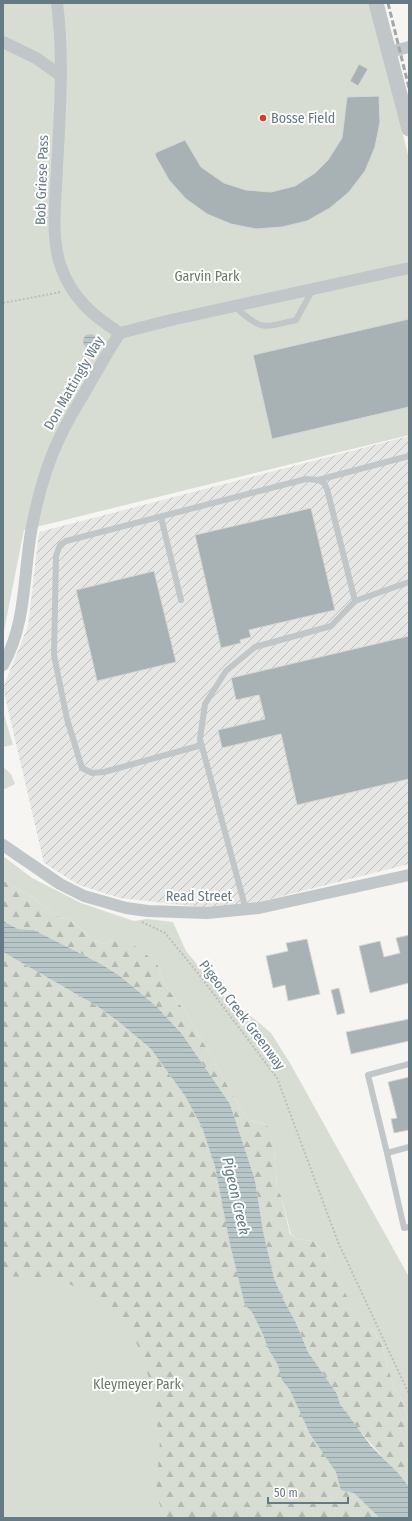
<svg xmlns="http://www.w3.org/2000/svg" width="412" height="1521" font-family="'Fira Sans Condensed',sans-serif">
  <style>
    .industrial { fill: url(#industrial-furrows) }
    .green { fill: #d8ddd3 }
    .forest { fill: url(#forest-firs) }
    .water { fill: url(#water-rules) }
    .building { fill: #a8b2b5; stroke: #d7d7d5 }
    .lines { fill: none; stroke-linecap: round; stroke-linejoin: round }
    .path { stroke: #bbbebf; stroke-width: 2; stroke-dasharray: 2 2; stroke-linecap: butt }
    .service { stroke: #c1c6c8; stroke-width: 6 }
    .minor { stroke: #c1c6c8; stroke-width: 12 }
    .tertiary { stroke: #c1c6c8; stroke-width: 15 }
    .rail { stroke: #a0a8ac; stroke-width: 3; stroke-dasharray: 6 3; stroke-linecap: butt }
    .poi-dot { fill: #e13826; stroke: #fff; stroke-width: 1.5 }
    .labels { text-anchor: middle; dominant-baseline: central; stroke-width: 4; stroke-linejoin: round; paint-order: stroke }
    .poi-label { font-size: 14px; fill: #657a83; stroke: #fff; text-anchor: start }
    .street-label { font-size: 14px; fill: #657a83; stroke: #fff }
    .park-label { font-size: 14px; fill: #6b7a64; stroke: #fff }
    .water-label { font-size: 15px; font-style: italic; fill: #607b7f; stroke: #fff }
  </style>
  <defs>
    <pattern id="industrial-furrows" width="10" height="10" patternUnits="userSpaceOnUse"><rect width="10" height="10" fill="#e6e7e5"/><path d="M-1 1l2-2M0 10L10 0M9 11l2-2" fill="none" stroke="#bec0bf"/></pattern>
    <pattern id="forest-firs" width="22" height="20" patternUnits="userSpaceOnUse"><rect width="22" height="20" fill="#d8ddd3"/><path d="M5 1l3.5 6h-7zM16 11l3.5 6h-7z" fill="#b3b8b1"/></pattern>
    <pattern id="water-rules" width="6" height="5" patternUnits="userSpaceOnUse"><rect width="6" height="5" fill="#b8c6c8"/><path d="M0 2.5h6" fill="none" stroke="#99a6a8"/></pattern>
  </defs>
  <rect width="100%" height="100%" fill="#f6f5f2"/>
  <path class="industrial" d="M409,436v428l-154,39 -46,5 -89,-10 -41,-13 -35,-22 -41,-175 25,-62 11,-94z"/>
  <path class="green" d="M3,3h367l39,156v276l-385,95 -21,106z
    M3,711l10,34 -10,2z
    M3,767l8,7 4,10 -12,6z
    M3,856l29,22 49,25 53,18 13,-2 26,3 13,29 39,47 22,15 24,20 19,30 119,214v145l-7,-22 -9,-15 -11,-40 -8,-13 -13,-8 -37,-72 -11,-11 -16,-2 -6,-5 -10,-38 -4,-7 -3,-43 -9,-22 -15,-4 -6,-5 -57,-101 -23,-30 -7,-21 -45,-24 -7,5 -12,-4 -20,-18 -16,-6 -31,-23 -23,-12z
    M3,952l199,175 134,345 44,46h-377z"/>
  <path class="forest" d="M3,881l23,12 31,23 16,6 20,18 12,4 7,-5 8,-2 8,4 29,22 7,21 23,30 57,101 6,5 15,4 5,6 4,16 3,43 4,7 9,38 7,5 16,2 11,11 37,71 13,9 8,13 11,40 9,15 7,22v65l-51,-58 -18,-25 -3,-10 -29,-42 -12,-29 -14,-26 -8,-19 -11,-47 -8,-51 -25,-76 -48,-70 -25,-27 -56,-43 -67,-34 -16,-1 -15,-8z
    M3,952l94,54 22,16 32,27 34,47 17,31 13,39 15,78 15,61 7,7 10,20 7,18 9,15 4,15 8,10 20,44 26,38 5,18 13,3 26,25h-215l-9,-24 4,-54 -11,-62 -12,-34 -13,-23 -14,-17 -12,-8 -41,-17 -54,-3z"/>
  <path class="water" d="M83 341a7 7 0 1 1 14 0a7 7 0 1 1-14 0Z
    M3,921l15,8 16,1 67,34 20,13 36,30 25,27 48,70 25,76 8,51 11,47 8,19 14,26 12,29 29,42 3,10 31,42 27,27 11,14v31h-29l-26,-25 -13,-3 -5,-18 -26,-38 -20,-44 -8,-10 -4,-15 -9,-15 -7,-18 -10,-20 -7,-7 -15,-61 -15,-78 -13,-39 -17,-31 -34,-47 -32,-27 -22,-16 -94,-54z"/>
  <path class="building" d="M359,64l9,5 -10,17 -8,-5z
    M379,96l1,26 -5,25 -10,24 -16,21 -19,16 -23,13 -25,6 -26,2 -25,-5 -24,-10 -21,-15 -17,-19 -13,-23 -1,-4 30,-13 16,27 23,16 22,7 25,2 24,-6 20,-13 13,-13 14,-22 5,-41z
    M409,319v88l-137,32 -19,-84z
    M311,508l24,102 -86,20 2,7 -11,3 1,3 -20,5 -26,-113z
    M154,571l22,91 -79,19 -21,-91z
    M409,636v143l-112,26 -16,-71 -59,14 -4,-18 47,-11 -6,-24 -23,5 -5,-22z
    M409,935v48l-39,10 -11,-47 21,-5 4,16 16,-4 -4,-15z
    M307,939l13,55 -32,7 -3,-16 -12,3 -7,-32 22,-5 -2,-8z
    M339,988l6,25 -8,2 -6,-25z
    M409,1019v22l-58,13 -5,-22z
    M409,1077v53l-15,3 -3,-14 6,-1 -9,-36z"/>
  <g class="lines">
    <path class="path" d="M3,303l58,-11
      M142,922l23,11 32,39 80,106 61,164 71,152"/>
    <path class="service" d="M234,306c28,25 27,22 62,14l17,-31
      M318,480l91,-24
      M161,517l20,83
      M202,745l-98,27 -12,1 -10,-5 -15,-49 -13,-64 2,-99 4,-11 6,-4 240,-62 12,1 6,3 3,6 28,112
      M246,910l-46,-171 5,-35 21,-33 29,-24 76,-21 24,-25 54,-19
      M409,1147l-22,6 17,75 5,-1
      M387,1153l-19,-78 41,-11"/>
    <path class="minor" d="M57,3c7,54 3,109 0,164 -1,32 -7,69 4,100 11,31 32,49 59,66
      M3,42l33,16 24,17
      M389,52l20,-5
      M3,665c24,-42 20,-92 29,-139 6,-30 14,-60 27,-87 9,-20 21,-38 31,-56 10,-17 19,-34 30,-50l51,-13 238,-52
      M3,845l57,39 24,12 42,12 22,3 59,2 52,-5 150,-33"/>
    <path class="tertiary" d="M376,3l33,126"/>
    <path class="rail" d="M388,3l21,85"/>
  </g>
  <circle class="poi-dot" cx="263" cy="118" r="4"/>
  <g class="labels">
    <g class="poi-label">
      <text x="271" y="118">Bosse Field</text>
    </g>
    <g class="street-label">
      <text transform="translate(42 180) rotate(-88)">Bob Griese Pass</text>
      <text transform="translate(74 383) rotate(-60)">Don Mattingly Way</text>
      <text x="199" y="896">Read Street</text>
      <text transform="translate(242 1015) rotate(53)">Pigeon Creek Greenway</text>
    </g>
    <g class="park-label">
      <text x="207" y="276">Garvin Park</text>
      <text x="137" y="1384">Kleymeyer Park</text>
    </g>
    <g class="water-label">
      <text transform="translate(236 1196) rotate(77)">Pigeon Creek</text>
    </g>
  </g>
  <rect width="412" height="1521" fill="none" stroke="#657a83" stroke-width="8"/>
  <path d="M268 1497v6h80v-6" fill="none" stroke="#657a83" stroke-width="2"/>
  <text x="274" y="1497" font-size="12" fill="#657a83" stroke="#ffffff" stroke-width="3" paint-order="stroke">50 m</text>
</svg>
